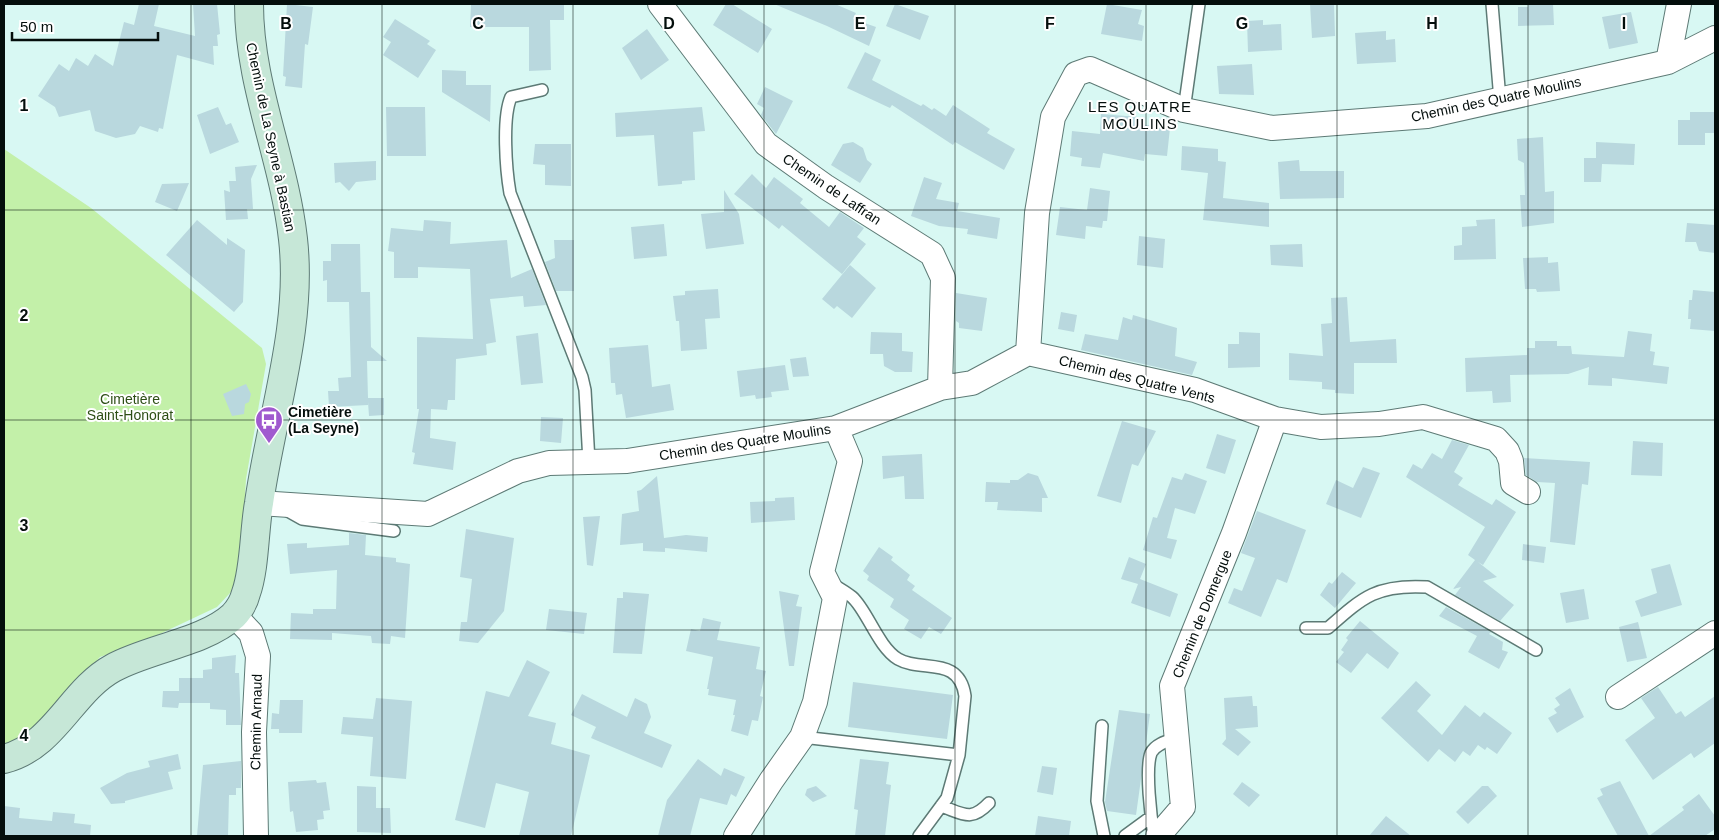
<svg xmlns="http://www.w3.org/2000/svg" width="1719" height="840" font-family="Helvetica,sans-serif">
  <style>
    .green { fill: #c3f0a9 }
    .building { fill: #b9d8de }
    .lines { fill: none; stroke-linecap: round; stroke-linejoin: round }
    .lane-casing { stroke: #5d7a75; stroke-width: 14 }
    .street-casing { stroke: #5d7a75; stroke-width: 26 }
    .secondary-casing { stroke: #5d7a75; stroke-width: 30 }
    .lane { stroke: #fff; stroke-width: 11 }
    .street { stroke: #fff; stroke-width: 24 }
    .secondary { stroke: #c6e7d7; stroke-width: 28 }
    .grid { fill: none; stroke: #040e0c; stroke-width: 1; stroke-opacity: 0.55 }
    .labels { text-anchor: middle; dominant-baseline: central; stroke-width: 4; stroke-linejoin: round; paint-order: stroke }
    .street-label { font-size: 14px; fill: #040e0c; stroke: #fff }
    .park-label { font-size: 14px; fill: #2d4e15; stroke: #fff }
    .poi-label { font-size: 14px; font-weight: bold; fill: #040e0c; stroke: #fff; text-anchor: start }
    .neighbourhood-label { font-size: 15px; letter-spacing: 1px; fill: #040e0c; stroke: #fff }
    .grid-label { font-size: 16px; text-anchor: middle; font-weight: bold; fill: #040e0c; stroke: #fff; stroke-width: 4; stroke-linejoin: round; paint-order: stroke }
  </style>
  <rect width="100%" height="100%" fill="#d8f8f3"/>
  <path class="green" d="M4,149l87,59 171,140 4,16 -20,115 -5,86 -10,27 -14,15 -70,33 -47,17 -72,83 -24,8z"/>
  <path class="building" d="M139,4h20l-5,22 41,10 -2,-32h24l3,30 -3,1 1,11h-5l1,19 -37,-10 -14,74 -4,-1 -1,4 -18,-6 -5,8 -19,4 -21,-7 -5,-21 -31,7 -4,-10 -17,-11 21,-32 10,7 7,-13 12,8 7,-12 18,12 11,-44 10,3z
    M287,4l26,3 -5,38 -3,-1 -3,44 -17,-2 1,-9 -3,-1z
    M478,4h86v16h-14l1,50 -22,1v-44h-59l1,-22z
    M726,4h6l40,25 -14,24 -45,-28z
    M774,4h61l21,9 -3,6 23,8 -7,19 -42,-20z
    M895,4l34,12 -9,24 -34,-14z
    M1107,4l35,6 -4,14 6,2 -2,15 -41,-7z
    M1310,4h24l1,32 -23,2z
    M1528,4h25l1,21 -36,1v-19h10z
    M1631,12l7,31 -29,6 -7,-32z
    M395,19l35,22 -3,3 9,6 -18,28 -35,-23 8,-13 -8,-5z
    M1263,20v5l18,-1 1,26 -34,2 -1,-31z
    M647,29l22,31 -28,20 -19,-32z
    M1386,31v9l9,-1 1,23 -39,2 -2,-31z
    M865,52l16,8 -9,20 49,26 2,-2 9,6 2,-2 12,8 7,-11 37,24 -3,4 28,16 -11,21 -49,-28 -2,3 -61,-40 -2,3 -43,-20z
    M1252,64l2,31 -35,-1 -2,-28z
    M442,70l24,1v14h25l-1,37 -48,-30z
    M765,87l28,14 -17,33 -15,-19 3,-7 -7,-4z
    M218,107l8,18 5,-2 8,19 -29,12 -13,-39z
    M386,107h39l1,49h-39z
    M702,107l3,24 -12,1 2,48 -13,1v3l-24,2 -4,-51 -38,2 -1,-24z
    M1690,112h25v21h-10v12h-27v-25h12z
    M1101,114l38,3 -1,7 32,4 -3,28 -22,-2 -1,7 -41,-8 -3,15 -19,-2 1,-8 -12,-2 2,-25 28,3z
    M1543,137l2,55 9,-1v32l-32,4 -2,-32h5l-1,-32 -6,-3 -1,-21z
    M853,142l10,6 4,12 5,4 -12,19 -29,-18 12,-21z
    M1596,142l39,2 -1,21 -32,-1 -1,18h-17v-24h12z
    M535,144h36v42l-26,-1v-20l-12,-1z
    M1182,146l36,3v12l8,1 -3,36 46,5v24l-66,-7 5,-47 -27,-3z
    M1299,160l1,11h44v27l-64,1 -2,-37z
    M376,161v19l-20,2 -7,9 -9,-9 -5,1 -1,-20z
    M257,165l-6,14 2,30h-6l1,10 -22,1 -2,-30 6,2 -1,-11h7l-1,-14z
    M752,174l14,14 8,-11 29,22 -3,4 29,24 11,-15 24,16 -7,9 9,7 -24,30 -60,-49 -3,4 -45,-35z
    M924,177l18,6 -6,16 23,4 -2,8 43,7 -3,21 -30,-5 1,-5 -29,-3 -28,-10z
    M189,183l-12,28 -22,-9 7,-18z
    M1090,188l20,3 -3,30h-4l-1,7 -16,-2 -1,13 -29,-4 4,-28 27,3z
    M724,190l15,24 5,30 -38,5 -5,-35 23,-2z
    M1495,219l1,40 -42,1v-14l8,-1v-18l15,-1 -1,-6z
    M197,220l30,25v-7l18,12 -2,52 -9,10 -68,-57z
    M424,220l27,2 -1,22 57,-4 4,38 21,-9 14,36 -22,2 -1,-11 -33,3 6,43 -10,2 1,11 -31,4 -1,41h-7l-1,10 -16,-1 -1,29 26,4 -3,28 -40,-6 2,-11 -3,-1 7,-43h-2v-72l56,2 -3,-70 -52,-2v11h-24v-26l-6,-1 3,-23 32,3z
    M1687,223l28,2v28l-16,-2 -3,-9h-11z
    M664,224l3,32 -33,3 -3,-32z
    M1139,236l26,3 -2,29 -26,-3z
    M554,240h20v51h-18l-11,-29 10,-4z
    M331,244h29l1,48h9l1,55 16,14h-20l1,37h16v17l-15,1 -1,-14v3l-39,2 -1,-16h11l-1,-13 13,-1 -2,-75h-22v-22l-4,1v-20h8z
    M1302,244l1,23 -32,-2 -1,-20z
    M1548,257v6l10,-1 2,29 -23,1 -1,-3h-11l-2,-31z
    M850,265l26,23 -24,30 -15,-12 -3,3 -12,-10z
    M718,289l2,29 -15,1 2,30 -26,2 -2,-30h-3l-3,-25 12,-1v-4z
    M1693,290l22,2v39l-25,-2 1,-10h-3l1,-19h3z
    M956,293l31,5 -5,33 -23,-3v-5l-3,-2z
    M1347,297l3,45 46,-3 1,24h-43v31l-19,-1v-3l-13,-1v-7l-33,-2v-27l34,3 -2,-32 11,-1 -1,-25z
    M1061,312l16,3 -3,17 -16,-3z
    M1133,315l44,13 -2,28 22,6 -5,13 -111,-25 4,-16 33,6 5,-23 9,3z
    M1628,331l24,3 -2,17 5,1 -2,13 16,2 -2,17 -55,-6v8l-24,-1 1,-18 -21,7 -58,1 1,27 -18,1 -1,-12 -26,1 -1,-34 62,-3v-7h8v-7h22v5h14l1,8 52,3z
    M871,332l31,1v18l11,1 -1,20h-17l-11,-6 -1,-12h-13z
    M1239,332l21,1v34l-32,1v-24h11z
    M538,333l5,50 -22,2 -5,-49z
    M648,345l4,42 18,-3 4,26 -48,8 -4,-24 -6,1 -1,-12h-4l-2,-35z
    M806,357l3,19 -16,1 -3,-18z
    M785,365l4,25 -18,2 1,5 -16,2 -1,-4 -15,2 -3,-26z
    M246,384l5,10 -2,8 -4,2 -1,10 -12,2 -9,-22z
    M541,417l22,1 -2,25 -21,-2z
    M1122,421l34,10 -18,35 -6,-2 -11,39 -24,-7z
    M1217,434l19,6 -11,34 -19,-6z
    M1452,440l17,5 -15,27 9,6 -5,7 34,20 4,-6 20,13 -33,53 -5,-3 19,15 -14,4 31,24 -14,16 -45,-26 6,-8 -8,2 22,-29 -7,-5 17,-28 -79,-50 7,-13 9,5 10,-16 10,6z
    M1633,441l30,2 -1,33 -31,-1z
    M922,454l2,45h-19l-1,-23 -21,3 -1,-23z
    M1524,458l66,4 -2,23 -6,-1 -7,61 -25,-3 5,-59 -18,-1 -11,-7z
    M1363,467l17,6 -19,45 -35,-14 10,-24 17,8z
    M1028,473l10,3 10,22h-6v14l-45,-2 1,-8h-13l1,-20 24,1v-3h8z
    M1185,473l22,8 -12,33 -20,-6 -8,30 10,2 -6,19 -28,-9 10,-33 4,1 15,-41 10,3z
    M657,476l7,62 22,-3 22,2 -1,15 -42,-4v4l-22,-1v-8l-23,2 2,-31 17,-3 -2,-20 4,-1z
    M794,497l1,23 -44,3 -1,-21 25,-1v-3z
    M1257,511l49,19 -19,53 -10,-4 -16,38 -33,-14 6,-15 8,3 13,-33 -14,-5z
    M600,516l-7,50 -6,-1 -4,-48z
    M466,529l48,9 -10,73 -26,32 -19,-2 2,-19h6l5,-43 -12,-2z
    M349,533l17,2 -1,20 31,3v4l14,2 -5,74 -14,-2 -1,8 -18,-1 -1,-7 -39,-3v7l-42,-1 1,-26 22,1v-5h23l1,-39 -47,4 -3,-30 20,-1v5l42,-3z
    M1523,544l23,3 -2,16 -22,-3z
    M879,547l14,10 -2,3 19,15 -3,5 8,6 -3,4 40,28 -11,16 -12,-7 -8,12 -17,-10 5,-9 -19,-13 4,-8 -27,-19 2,-4 -6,-5z
    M1129,557l17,7 -6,15 38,15 -8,23 -39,-14 7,-19 -17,-5z
    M1670,564l12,41 -41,12 -6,-16 22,-8 -6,-24z
    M1342,572l14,11 -21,25 -15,-13 9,-13 3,2z
    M1584,589l5,30 -23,4 -6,-30z
    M779,591l20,4 -3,11 6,1 -8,59h-5z
    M623,592l26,2 -7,60 -29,-1 4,-55h6z
    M1446,607l45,25 -2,2 14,8 -1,8 6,2 -9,17 -31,-17 9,-16 -38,-20z
    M549,609l38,4 -3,21 -38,-4z
    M703,618l18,4 -4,18 43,7 -4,22 10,2 -6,25 3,1 -5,24 -6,-1 -4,16 -17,-5 4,-16h-2l3,-15 -28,-5 1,-6h-2l6,-32 -27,-6 5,-22 9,2z
    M1360,621l39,32 -11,16 -21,-16 -16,20 -15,-11 8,-10 -3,-2 7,-10 -2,-2z
    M1638,622l9,36 -20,4 -8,-35z
    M236,655l-1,18h4l2,52h-15v-15l-16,-1v-6h-31l-1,5 -16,-1 1,-16h16v-13h24v-8l9,-1v-11z
    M527,660l23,12 -22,44 28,7 -5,21 39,11 -19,81h-52l10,-44 -33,-9 -11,45 -30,-8 31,-129 23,6z
    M1416,681l15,14 -14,16 25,24 23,-30 15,12 4,-5 28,21 -15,21 -10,-7 -2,3 -7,-5 -8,11 -7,-5 -8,11 -16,-13 -11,13 -47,-44z
    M853,682l100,13 -6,44 -99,-12z
    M1658,687l18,27 5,-3 4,6 30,-21v47l-21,15 -3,-5 -38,27 -28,-40 30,-22 -14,-20z
    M1570,688l14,29 -27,16 -9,-15 9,-5 -3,-4 6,-4 -5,-7z
    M582,694l45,23 8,-19 12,6 4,13 -7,16 28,12 -10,23 -71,-30 5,-11 -25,-12z
    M1252,696l1,10h4l1,21 -23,2 16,13 -13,14 -16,-12 4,-5 -2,-41z
    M376,698l36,3 -6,78 -36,-3 3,-39 -32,-3 2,-17 30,2z
    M280,700h23l-1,33h-23v-4h-8l1,-16 7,1z
    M1119,710l31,4 -14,101 -29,-4 -2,-9z
    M178,754l3,15 -13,3 5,17 -48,12v2l-14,1 -11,-16 27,-15 23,-6 -2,-6z
    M698,759l23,17 3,-8 21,9 -9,20 -5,-3 -4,11 -27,-7 -10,38h-32l9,-36z
    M860,759l29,3 -3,22 5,1 -6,51h-30l3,-26 -4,-1z
    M241,761v27h-5v7h-7l-1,41h-31l6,-71z
    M1042,766l15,2 -4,27 -16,-3z
    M316,780l1,3 9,-1 4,28 -7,1 1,8 -7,1 1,10 -22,2 -3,-21 -3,1 -2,-30z
    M1620,781l29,55 35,-26 -2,-3 17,-13 16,22v13l-10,7h-87l-21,-38 6,-3 -3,-6z
    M1242,782l18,13 -11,12 -16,-13z
    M357,786l19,1v21h14l1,25 -34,-1z
    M816,786l11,10 -14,6 -8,-7 2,-6z
    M1482,786h6l9,10 -29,28 -12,-12z
    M4,806l16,2 -1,10 33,3 1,-9 22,2 -1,9 17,2 -1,11h-86z
    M1038,816l33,5 -2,15h-34z
    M1386,816l25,20h-42z"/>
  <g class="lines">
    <g class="lane-casing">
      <path id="lane" d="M1492,4l8,96
        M542,90l-31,7c-9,21 -5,73 -1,96l72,184 3,13 4,72
        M1184,110l15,-106
        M286,510l16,9 92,12
        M832,584c7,4 14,8 20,13 15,13 26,50 46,62 24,14 61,-4 67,37l-6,59 -12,43 -28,38
        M1306,628h22c35,-31 49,-44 99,-41l109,63
        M1102,726l-5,75 7,35
        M802,737l157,18
        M941,806c23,8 30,16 48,-3
        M1125,836l26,-19
        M1154,836c-3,-18 -9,-67 -3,-83 4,-9 19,-13 27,-16"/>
    </g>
    <g class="street-casing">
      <path id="street" d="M660,4l106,140 60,43 106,67 11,24 -3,110
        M1668,62l11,-58
        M1028,353l9,-140 16,-96 23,-43 14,-5 94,41 88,18 155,-12 241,-54 47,-24
        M1028,353l167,37 80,29 46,8 58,-3 44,-7 73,22 11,12 4,10 2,22 15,9
        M259,503l169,11 90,-43 31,-8 78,-2 209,-33 104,-40 32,-5 56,-30
        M234,615l17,18 7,23 -4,76 2,104
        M1618,697l97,-64
        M736,836l35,-55 31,-44 13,-35 20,-104 -13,-26 28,-111 -14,-33
        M1158,836l25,-29 -11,-121 62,-153 41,-114"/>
    </g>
    <g class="secondary-casing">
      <path id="secondary" d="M4,759c51,-13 67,-68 109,-91 34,-19 92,-26 120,-52 7,-7 11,-15 13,-23 9,-25 8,-63 13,-90 12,-86 44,-176 34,-264 -9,-80 -44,-154 -44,-235"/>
    </g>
    <use href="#lane" class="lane"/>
    <use href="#street" class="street"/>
    <use href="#secondary" class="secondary"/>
  </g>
  <path class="grid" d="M191,4v832M382,4v832M573,4v832M764,4v832M955,4v832M1146,4v832M1337,4v832M1528,4v832M4,210h1711M4,420h1711M4,630h1711"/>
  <defs>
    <g id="bus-pin" transform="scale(1.4375)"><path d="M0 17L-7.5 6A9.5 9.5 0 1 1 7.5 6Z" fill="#a05acf" stroke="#fff"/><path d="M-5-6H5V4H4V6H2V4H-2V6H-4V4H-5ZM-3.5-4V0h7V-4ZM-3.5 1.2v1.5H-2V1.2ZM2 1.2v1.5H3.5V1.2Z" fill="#fff"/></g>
  </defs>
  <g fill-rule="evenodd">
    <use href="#bus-pin" x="269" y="420"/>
  </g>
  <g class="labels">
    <g class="street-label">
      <text transform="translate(1496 99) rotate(-12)">Chemin des Quatre Moulins</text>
      <text transform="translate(271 137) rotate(78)">Chemin de La Seyne à Bastian</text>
      <text transform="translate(832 189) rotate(34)">Chemin de Laffran</text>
      <text transform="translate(1137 379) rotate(14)">Chemin des Quatre Vents</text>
      <text transform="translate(745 442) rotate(-9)">Chemin des Quatre Moulins</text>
      <text transform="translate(1202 614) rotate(-68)">Chemin de Domergue</text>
      <text transform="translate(256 722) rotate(-89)">Chemin Arnaud</text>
    </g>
    <g class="park-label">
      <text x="130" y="399">Cimetière<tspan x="130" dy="16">Saint-Honorat</tspan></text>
    </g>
    <g class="poi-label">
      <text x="288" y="412">Cimetière<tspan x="288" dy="16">(La Seyne)</tspan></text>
    </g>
    <g class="neighbourhood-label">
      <text x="1140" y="106">LES QUATRE<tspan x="1140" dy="17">MOULINS</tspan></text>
    </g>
  </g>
  <g class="grid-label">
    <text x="286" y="29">B</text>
    <text x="478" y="29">C</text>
    <text x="669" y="29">D</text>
    <text x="860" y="29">E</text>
    <text x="1050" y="29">F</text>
    <text x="1242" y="29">G</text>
    <text x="1432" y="29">H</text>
    <text x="1624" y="29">I</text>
    <text x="24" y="111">1</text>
    <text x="24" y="321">2</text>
    <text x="24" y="531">3</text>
    <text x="24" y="741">4</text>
  </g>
  <rect width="1719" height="840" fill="none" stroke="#040e0c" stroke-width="10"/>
  <path d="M12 32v8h146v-8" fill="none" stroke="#040e0c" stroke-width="2.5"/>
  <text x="20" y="32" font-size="15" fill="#040e0c" stroke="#ffffff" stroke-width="4" paint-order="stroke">50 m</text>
</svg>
